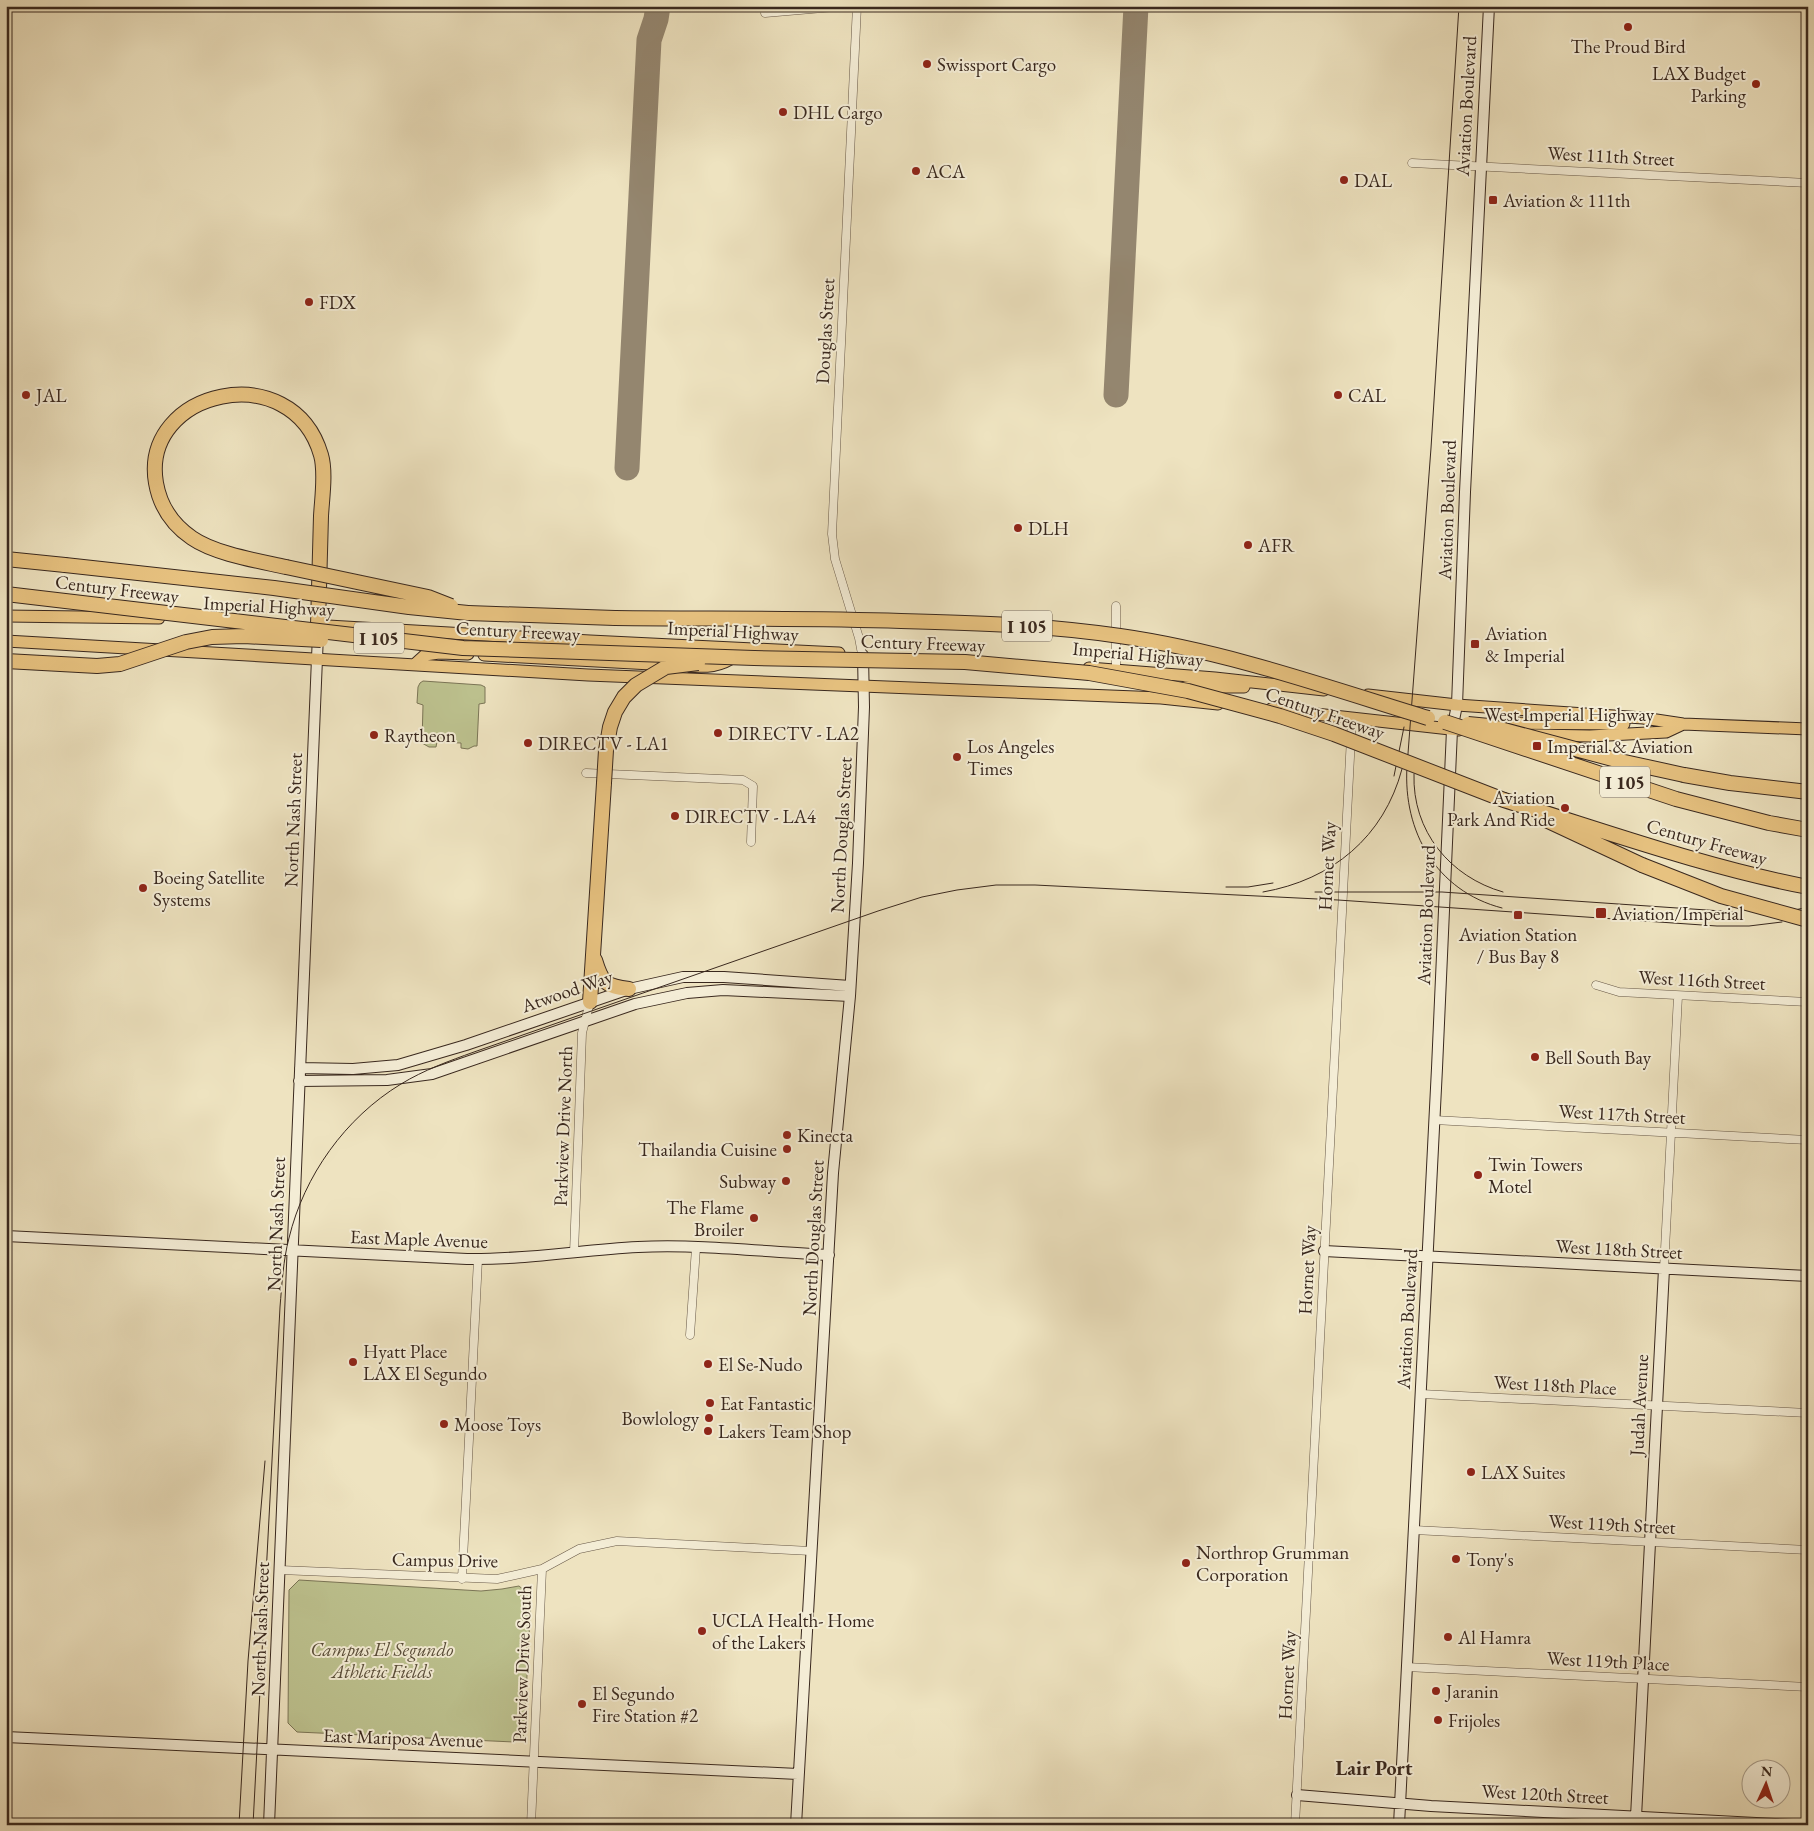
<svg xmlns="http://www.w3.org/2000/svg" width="1814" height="1831" font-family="'EB Garamond',serif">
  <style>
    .green { fill: #bdc28f; stroke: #7b7556 }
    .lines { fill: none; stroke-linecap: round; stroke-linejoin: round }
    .taxiway { stroke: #94866f; stroke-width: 25 }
    .street-casing { stroke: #665746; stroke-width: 9 }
    .secondary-casing { stroke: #39281e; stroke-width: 12 }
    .primary-casing { stroke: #39281e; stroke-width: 13 }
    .highway-casing { stroke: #39281e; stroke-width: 16 }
    .street { stroke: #f4edd6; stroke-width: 8 }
    .secondary { stroke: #f4edd6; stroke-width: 10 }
    .primary { stroke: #e7c280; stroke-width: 11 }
    .highway { stroke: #e7c280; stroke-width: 14 }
    .tram { stroke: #39281e; stroke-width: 1 }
    .highway-bridge-casing { stroke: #39281e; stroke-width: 16; stroke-linecap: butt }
    .highway-bridge { stroke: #e7c280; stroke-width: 14 }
    .poi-dot { fill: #8f2418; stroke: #f4edd6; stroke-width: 2 }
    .labels { text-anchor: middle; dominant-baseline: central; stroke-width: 4; stroke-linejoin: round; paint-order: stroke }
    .shield { fill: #f4edd6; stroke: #716355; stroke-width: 1 }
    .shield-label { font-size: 18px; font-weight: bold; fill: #39281e }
    .poi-label { font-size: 19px; fill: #39281e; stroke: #f4edd6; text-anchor: start }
    .street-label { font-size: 19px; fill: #39281e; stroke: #f4edd6 }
    .park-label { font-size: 19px; font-style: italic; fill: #5a4e3a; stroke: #f4edd6 }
    .neighbourhood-label { font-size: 20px; font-weight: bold; fill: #39281e; stroke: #f4edd6 }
  </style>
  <rect width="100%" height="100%" fill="#eee3c0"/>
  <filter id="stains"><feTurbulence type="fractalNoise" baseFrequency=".004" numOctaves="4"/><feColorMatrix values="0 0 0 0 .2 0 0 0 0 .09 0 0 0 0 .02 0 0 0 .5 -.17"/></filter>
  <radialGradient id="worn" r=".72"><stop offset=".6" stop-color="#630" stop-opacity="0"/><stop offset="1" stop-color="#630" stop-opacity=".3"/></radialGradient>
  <path class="green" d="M423,681l58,4 4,2v16l-6,1 -2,42h-3l-6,3 -7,-1v-5l-24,-1 -1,5h-7l-7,-4 1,-38 -6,-2 1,-16 2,-4z
    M299,1580l182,11 21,-2 17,-3 12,10 -7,139 -10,7 -217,-10 -9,-9 1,-133z"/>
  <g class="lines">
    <path class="taxiway" d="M1116,395l20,-389
      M627,468l22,-428 7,-21 2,-13"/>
    <g class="street-casing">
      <path id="street" d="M857,6l-25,528 3,25 24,79 3,16
        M765,13l81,-7
        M1412,163l396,20
        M1116,670v-64
        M586,773l157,7 10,6 -2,56
        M1596,985l23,7 189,10
        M1434,1120l374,20
        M574,1253l8,-220 8,-31
        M1664,1269l14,-273
        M690,1335l6,-87
        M1421,1394l387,19
        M1414,1530l394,20
        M280,1570l217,9 45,-10 37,-20 38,-8 194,10
        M462,1579l16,-320
        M1406,1667l402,20
        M531,1825l11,-256
        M1295,1825l57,-1107"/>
    </g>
    <g class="secondary-casing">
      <path id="secondary" d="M300,1068l53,1 45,-4 68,-20 163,-56 54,-12h41l126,9
        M299,1081l88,-1 45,-6 203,-70 52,-11 36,-3 127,6
        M6,1236l461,23c58,1 114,-9 171,-12 64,-3 128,5 191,8
        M1324,1251l484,25
        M6,1737c264,14 528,23 792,37
        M1297,1795l134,11 362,19
        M1636,1817l28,-548
        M269,1825l49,-1191
        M796,1825l37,-652 17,-177 8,-133 6,-156 -1,-52
        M1399,1825l38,-757 15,-338 5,-25 8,-213 24,-486"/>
    </g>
    <g class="primary-casing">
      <path id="primary" d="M6,616l153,2
        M328,626l262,15 249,12
        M6,641l582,34 573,23 57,6
        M484,655l186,10
        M414,665l11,-10 14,-2 29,1
        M689,666c17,1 32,1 46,-10
        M1089,668l126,10 109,12
        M1185,687h59
        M1368,695l89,10 186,13 40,6 125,5
        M1271,709l188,21
        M1490,723l134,1
        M1535,735l55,1 76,-4 17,-8"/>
    </g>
    <g class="highway-casing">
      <path id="highway" d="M6,559l59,6
        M286,567c-27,-6 -71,-13 -94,-29 -19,-13 -32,-32 -36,-55 -16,-93 136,-128 165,-28 5,17 1,43 0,61 -1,36 -2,73 -3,109
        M468,613l147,5
        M1684,775l46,8 78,9
        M1504,800c101,31 200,67 304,87
        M1548,821l94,44
        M595,960c7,23 10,26 34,29
        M590,1002l14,-219"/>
    </g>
    <use href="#street" class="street"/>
    <use href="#secondary" class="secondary"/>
    <use href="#primary" class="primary"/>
    <use href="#highway" class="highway"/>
    <path class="tram" d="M1459,6l-28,442 -24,319c-4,64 29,124 95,141
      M1414,774c-2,57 36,103 89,118
      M1394,776l10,-49
      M1226,887h22l25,-4
      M1263,892c69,-12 121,-55 139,-123
      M1315,892h127l294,20
      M1795,910l13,-3
      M239,1825l9,-164 17,-200
      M253,1825l27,-518c2,-23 3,-46 9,-69 15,-62 56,-120 112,-154 23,-14 48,-23 73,-32l404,-141 44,-14 35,-7 39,-5h39l303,15 379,26h32l33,-4"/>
    <g class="highway-bridge-casing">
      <path id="highway-bridge" d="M65,565l209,23 135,19 59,6
        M286,567l142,30 23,9
        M6,594l457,54 291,10 211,4 124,11 99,18 92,25 54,18 170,66
        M615,618c95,1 191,0 286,3 73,2 146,4 219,15 105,15 207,51 308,82
        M6,661l91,5 23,-2 66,-22 26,-5 32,-1 77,4
        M1445,722l231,77 93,24 39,7
        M1468,724l21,2 131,35 64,14
        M604,783l2,-33 4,-23 5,-15 9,-15 12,-12 30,-18 32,-4
        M1642,865l79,31 87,24"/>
    </g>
    <use href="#highway-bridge" class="highway-bridge"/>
  </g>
  <g class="poi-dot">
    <circle cx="1628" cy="27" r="5"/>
    <circle cx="927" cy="64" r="5"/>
    <circle cx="1756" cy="84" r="5"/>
    <circle cx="783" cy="112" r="5"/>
    <circle cx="916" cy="171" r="5"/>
    <circle cx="1344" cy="180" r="5"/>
    <rect x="1488" y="195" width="10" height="10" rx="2.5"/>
    <circle cx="309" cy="302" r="5"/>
    <circle cx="26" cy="395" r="5"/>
    <circle cx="1338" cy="395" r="5"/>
    <circle cx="1018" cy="528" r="5"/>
    <circle cx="1248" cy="545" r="5"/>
    <rect x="1470" y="639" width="10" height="10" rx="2.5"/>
    <circle cx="718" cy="733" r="5"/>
    <circle cx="374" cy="735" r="5"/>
    <circle cx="528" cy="743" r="5"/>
    <rect x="1532" y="741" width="10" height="10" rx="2.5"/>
    <circle cx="957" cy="757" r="5"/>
    <circle cx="1565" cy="808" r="5"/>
    <circle cx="675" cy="816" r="5"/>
    <circle cx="143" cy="888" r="5"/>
    <rect x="1595" y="907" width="12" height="12" rx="2.5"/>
    <rect x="1513" y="910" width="10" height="10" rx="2.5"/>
    <circle cx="1535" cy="1057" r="5"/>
    <circle cx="787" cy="1135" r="5"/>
    <circle cx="787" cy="1149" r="5"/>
    <circle cx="1478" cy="1175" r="5"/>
    <circle cx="786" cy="1181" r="5"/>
    <circle cx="754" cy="1218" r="5"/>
    <circle cx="353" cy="1362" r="5"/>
    <circle cx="708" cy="1364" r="5"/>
    <circle cx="710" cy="1403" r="5"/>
    <circle cx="709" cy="1418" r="5"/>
    <circle cx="444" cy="1424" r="5"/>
    <circle cx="708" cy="1431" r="5"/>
    <circle cx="1471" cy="1472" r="5"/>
    <circle cx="1456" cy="1559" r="5"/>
    <circle cx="1186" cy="1563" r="5"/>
    <circle cx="702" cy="1631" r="5"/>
    <circle cx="1448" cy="1637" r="5"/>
    <circle cx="1436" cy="1691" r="5"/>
    <circle cx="582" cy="1704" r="5"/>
    <circle cx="1438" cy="1720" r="5"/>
  </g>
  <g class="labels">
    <g class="shield">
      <rect x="1002" y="610.5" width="50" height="31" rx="4"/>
      <rect x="354" y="622.5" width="50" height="31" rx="4"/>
      <rect x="1600" y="766.5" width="50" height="31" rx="4"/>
    </g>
    <g class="shield-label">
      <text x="1027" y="626">I 105</text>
      <text x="379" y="638">I 105</text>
      <text x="1625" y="782">I 105</text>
    </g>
    <g class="poi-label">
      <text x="1628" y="46" text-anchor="middle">The Proud Bird</text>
      <text x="937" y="64">Swissport Cargo</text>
      <text x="1746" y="73" text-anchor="end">LAX Budget<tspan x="1746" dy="22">Parking</tspan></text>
      <text x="793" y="112">DHL Cargo</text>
      <text x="926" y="171">ACA</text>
      <text x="1354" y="180">DAL</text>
      <text x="1503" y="200">Aviation &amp; 111th</text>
      <text x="319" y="302">FDX</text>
      <text x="36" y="395">JAL</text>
      <text x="1348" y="395">CAL</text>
      <text x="1028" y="528">DLH</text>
      <text x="1258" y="545">AFR</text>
      <text x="1485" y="633">Aviation<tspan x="1485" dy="22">&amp; Imperial</tspan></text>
      <text x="728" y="733">DIRECTV - LA2</text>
      <text x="384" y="735">Raytheon</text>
      <text x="538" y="743">DIRECTV - LA1</text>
      <text x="967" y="746">Los Angeles<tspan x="967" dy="22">Times</tspan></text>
      <text x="1547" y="746">Imperial &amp; Aviation</text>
      <text x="1555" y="797" text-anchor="end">Aviation<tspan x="1555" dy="22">Park And Ride</tspan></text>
      <text x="685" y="816">DIRECTV - LA4</text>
      <text x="153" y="877">Boeing Satellite<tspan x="153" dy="22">Systems</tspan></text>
      <text x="1612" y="913">Aviation/Imperial</text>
      <text x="1518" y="934" text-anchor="middle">Aviation Station<tspan x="1518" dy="22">/ Bus Bay 8</tspan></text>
      <text x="1545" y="1057">Bell South Bay</text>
      <text x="797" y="1135">Kinecta</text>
      <text x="777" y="1149" text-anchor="end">Thailandia Cuisine</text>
      <text x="1488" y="1164">Twin Towers<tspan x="1488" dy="22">Motel</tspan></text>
      <text x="776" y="1181" text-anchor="end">Subway</text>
      <text x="744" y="1207" text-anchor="end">The Flame<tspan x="744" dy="22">Broiler</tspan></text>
      <text x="363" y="1351">Hyatt Place<tspan x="363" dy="22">LAX El Segundo</tspan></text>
      <text x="718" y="1364">El Se-Nudo</text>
      <text x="720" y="1403">Eat Fantastic</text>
      <text x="699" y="1418" text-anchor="end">Bowlology</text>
      <text x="454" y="1424">Moose Toys</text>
      <text x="718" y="1431">Lakers Team Shop</text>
      <text x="1481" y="1472">LAX Suites</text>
      <text x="1196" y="1552">Northrop Grumman<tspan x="1196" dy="22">Corporation</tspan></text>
      <text x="1466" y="1559">Tony's</text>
      <text x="712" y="1620">UCLA Health- Home<tspan x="712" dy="22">of the Lakers</tspan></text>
      <text x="1458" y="1637">Al Hamra</text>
      <text x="1446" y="1691">Jaranin</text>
      <text x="592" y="1693">El Segundo<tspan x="592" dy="22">Fire Station #2</tspan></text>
      <text x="1448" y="1720">Frijoles</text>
    </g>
    <g class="street-label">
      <text transform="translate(1466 106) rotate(-87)">Aviation Boulevard</text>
      <text transform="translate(1611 156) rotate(3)">West 111th Street</text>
      <text transform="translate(825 331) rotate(-87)">Douglas Street</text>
      <text transform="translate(1447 510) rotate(-88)">Aviation Boulevard</text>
      <text transform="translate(117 589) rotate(7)">Century Freeway</text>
      <text transform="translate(269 606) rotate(3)">Imperial Highway</text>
      <text transform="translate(518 631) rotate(3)">Century Freeway</text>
      <text transform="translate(733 631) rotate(3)">Imperial Highway</text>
      <text transform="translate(923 643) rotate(2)">Century Freeway</text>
      <text transform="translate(1138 654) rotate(5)">Imperial Highway</text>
      <text transform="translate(1325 713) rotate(19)">Century Freeway</text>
      <text x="1569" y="714">West Imperial Highway</text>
      <text transform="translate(293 820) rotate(-88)">North Nash Street</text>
      <text transform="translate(841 835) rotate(-87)">North Douglas Street</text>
      <text transform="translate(1707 842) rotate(16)">Century Freeway</text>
      <text transform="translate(1327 866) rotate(-87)">Hornet Way</text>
      <text transform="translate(1426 915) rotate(-88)">Aviation Boulevard</text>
      <text transform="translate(1702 980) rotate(3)">West 116th Street</text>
      <text transform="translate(567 991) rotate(-19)">Atwood Way</text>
      <text transform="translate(1622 1114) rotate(3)">West 117th Street</text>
      <text transform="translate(563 1126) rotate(-88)">Parkview Drive North</text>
      <text transform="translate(276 1224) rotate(-88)">North Nash Street</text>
      <text transform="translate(813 1238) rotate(-87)">North Douglas Street</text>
      <text transform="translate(419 1239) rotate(2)">East Maple Avenue</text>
      <text transform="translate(1619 1249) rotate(3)">West 118th Street</text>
      <text transform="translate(1307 1270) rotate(-87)">Hornet Way</text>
      <text transform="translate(1407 1319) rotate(-87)">Aviation Boulevard</text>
      <text transform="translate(1555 1385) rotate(3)">West 118th Place</text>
      <text transform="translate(1639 1405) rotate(-87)">Judah Avenue</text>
      <text transform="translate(1612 1524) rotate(3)">West 119th Street</text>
      <text transform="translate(445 1560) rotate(1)">Campus Drive</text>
      <text transform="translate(260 1629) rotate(-88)">North Nash Street</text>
      <text transform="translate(1608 1661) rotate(3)">West 119th Place</text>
      <text transform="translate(522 1664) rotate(-88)">Parkview Drive South</text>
      <text transform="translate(1287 1675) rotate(-87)">Hornet Way</text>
      <text transform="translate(403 1738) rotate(2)">East Mariposa Avenue</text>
      <text transform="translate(1545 1794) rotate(3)">West 120th Street</text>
    </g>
    <g class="park-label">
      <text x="382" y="1649">Campus El Segundo<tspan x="382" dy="22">Athletic Fields</tspan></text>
    </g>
    <g class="neighbourhood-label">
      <text x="1374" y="1768">Lair Port</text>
    </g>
  </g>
  <rect width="1814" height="1831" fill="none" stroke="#eee3c0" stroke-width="25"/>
  <rect x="8" y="8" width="1799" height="1816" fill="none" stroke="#39281e" stroke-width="2.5"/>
  <rect x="12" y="12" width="1789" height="1806" fill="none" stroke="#39281e"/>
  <g transform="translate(1766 1784) rotate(3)"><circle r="24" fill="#f4edd6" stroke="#a99e8c"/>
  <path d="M0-4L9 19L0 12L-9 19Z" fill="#8f2418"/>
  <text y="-8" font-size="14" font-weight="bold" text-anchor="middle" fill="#39281e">N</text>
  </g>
  <rect width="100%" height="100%" filter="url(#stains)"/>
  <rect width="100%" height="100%" fill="url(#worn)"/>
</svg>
